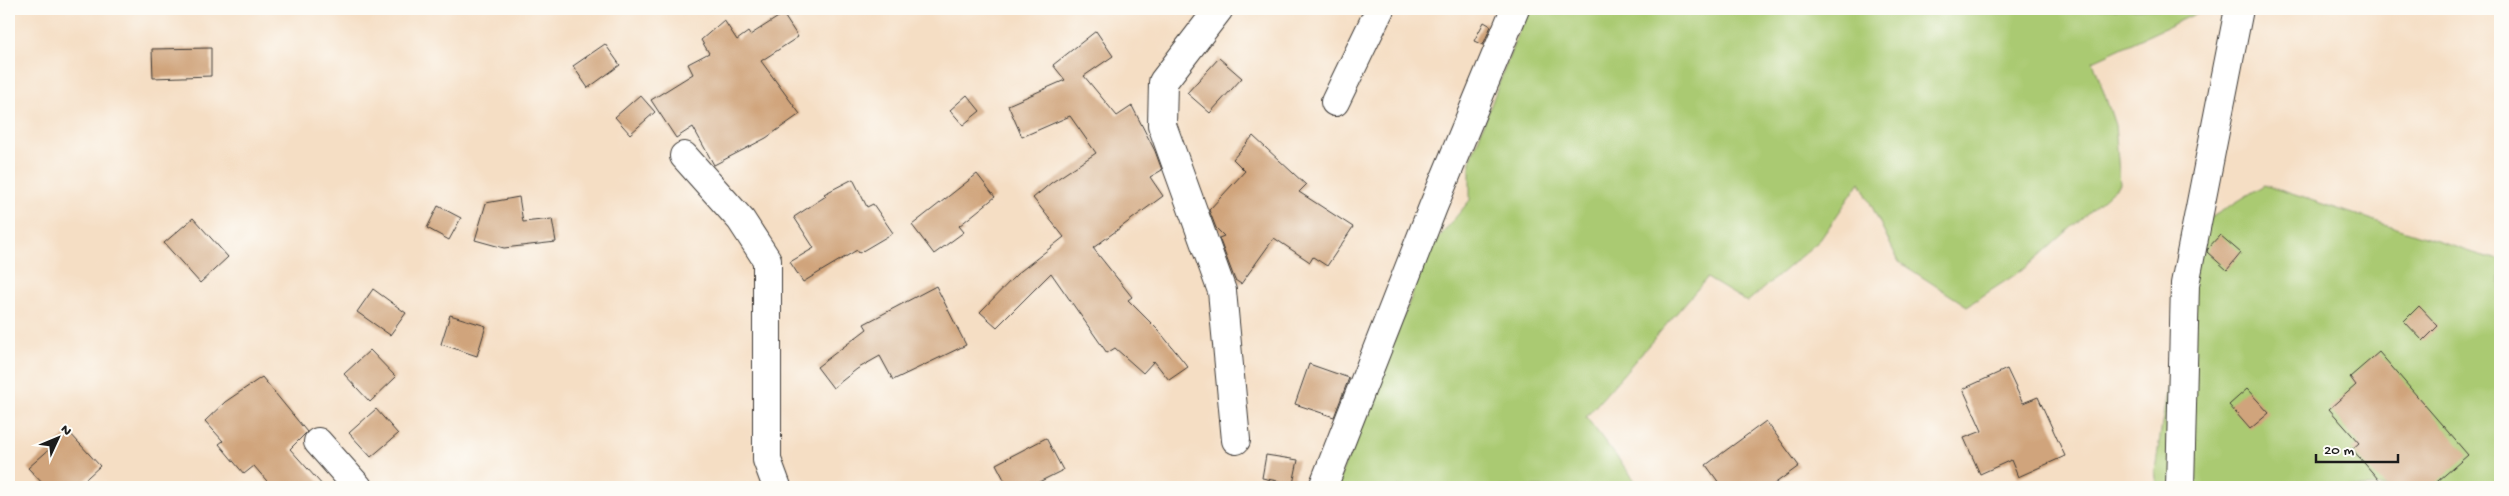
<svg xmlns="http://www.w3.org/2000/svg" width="2509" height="496" font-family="'Gochi Hand',sans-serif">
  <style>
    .green { fill: #aaca72; stroke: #637347 }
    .building { fill: #d0a47c }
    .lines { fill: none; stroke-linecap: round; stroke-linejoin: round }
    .minor-casing { stroke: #3d3935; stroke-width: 30 }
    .minor { stroke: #fff; stroke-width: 28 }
  </style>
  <rect width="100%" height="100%" fill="#fdfcf7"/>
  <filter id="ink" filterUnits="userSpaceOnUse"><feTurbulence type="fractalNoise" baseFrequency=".02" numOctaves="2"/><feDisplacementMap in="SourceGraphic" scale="10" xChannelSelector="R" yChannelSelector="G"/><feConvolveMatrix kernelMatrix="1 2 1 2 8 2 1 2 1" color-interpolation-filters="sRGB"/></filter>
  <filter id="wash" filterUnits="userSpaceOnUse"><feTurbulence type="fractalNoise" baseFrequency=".0096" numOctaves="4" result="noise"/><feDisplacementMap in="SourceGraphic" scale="20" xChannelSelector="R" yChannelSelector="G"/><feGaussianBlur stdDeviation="1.12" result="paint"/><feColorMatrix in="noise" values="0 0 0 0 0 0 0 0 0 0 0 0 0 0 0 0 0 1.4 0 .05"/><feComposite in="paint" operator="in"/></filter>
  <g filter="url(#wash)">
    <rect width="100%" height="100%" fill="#f5dec4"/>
    <path class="green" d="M1527,9h679l-113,52 22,64 5,59 -93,83 -60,39 -68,-44 -39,-80 -40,58 -73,62 -40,-24 -121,139 54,70h-304l95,-240 39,-47v-39z
      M2264,185l216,70 20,5v227h-343l-2,-17 36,-240z"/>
    <g id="blocks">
      <path class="building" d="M783,14l15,23 -37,24 39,53 -34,24 -52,27 -21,-38 -17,11 -25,-38 42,-26 -5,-10 21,-11 -8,-13 23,-20 13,20 11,-8 2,3z
        M1484,22l7,4 -8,19 -9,-4z
        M1096,31l17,25 -29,20 33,40 15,-10 23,45 7,19 -12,7 13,19 -70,52 39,49 -4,3 31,31 29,36 -19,13 -15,-19 -11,12 -28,-25 -8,5 -56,-80 -54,54 -17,-15 37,-38 47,-37 -31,-39 18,-15 45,-30 -26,-37 -48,21 -14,-32 57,-25 -12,-15z
        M605,44l15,21 -32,23 -15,-22z
        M211,48v28l-58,2 -1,-29z
        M1219,58l23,20 -32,35 -23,-20z
        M640,95l15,17 -25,22 -15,-17z
        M967,95l13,16 -17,14 -13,-15z
        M1253,136l53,49 -7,7 54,35 -26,39 -14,-9 -3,5 -36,-24 -33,46 -6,-4 -16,-42 5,-2 -8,-8 -7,-18 36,-39 -12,-12z
        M977,174l18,23 -36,29 5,6 -30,22 -22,-29z
        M853,179l14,28 6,-3 20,29 -34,20 -2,-3 -54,32 -13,-20 24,-14 -20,-31 32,-21 -2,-2z
        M519,197l4,25 29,-3 4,23 -52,6 -29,-8 11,-37z
        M438,206l23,12 -12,22 -22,-12z
        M193,218l35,39 -28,26 -36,-40z
        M2220,235l21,18 -14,17 -20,-18 1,-4z
        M936,286l30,59 -73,35 -13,-24 -23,13 -24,19 -16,-21 50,-38 -3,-5z
        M373,289l33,24 -16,22 -33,-23z
        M2419,306l19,20 -15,15 -19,-20z
        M450,315l36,11 -9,30 -36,-12z
        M370,350l26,27 -26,25 -26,-28z
        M2379,352l89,103 -37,32h-46l-33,-38 7,-6 -30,-34 27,-24 -6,-8z
        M1309,364l40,14 -15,39 -39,-13z
        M2007,369l16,34 15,-6 27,59 -47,21 -7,-17 -31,14 -16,-36 18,-7 -19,-42z
        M262,377l45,55 -17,17 34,38h-52l-18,-21 -10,8 -25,-30 4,-3 -18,-20 20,-19z
        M2247,389l22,24 -19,16 -21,-24z
        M376,409l22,25 -27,23 -22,-24z
        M1766,421l33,45 -29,21h-48l-16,-22z
        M69,432l31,34 -23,21h-31l-18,-19z
        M1046,438l17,32 -34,17h-21l-12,-23z
        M1266,455l32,5 -5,24 -31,-6z"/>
    </g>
  </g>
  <g filter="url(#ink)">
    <use href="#blocks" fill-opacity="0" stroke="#3d3935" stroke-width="1"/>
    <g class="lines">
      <g class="minor-casing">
        <path id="minor" d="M1219,9l-56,73 -1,43 60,166 14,149
          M1335,102l45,-93
          M684,156l57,64 26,40v200l10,27
          M318,442l40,45
          M1323,487l110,-280 82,-198
          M2180,487l5,-203 54,-275"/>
      </g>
      <use href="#minor" class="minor"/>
    </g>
  </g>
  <rect width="2509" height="496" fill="none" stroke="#fdfcf7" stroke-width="30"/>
  <g transform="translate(58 438) rotate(46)" stroke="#fdfcf7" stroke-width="4" paint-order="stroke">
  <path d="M0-4L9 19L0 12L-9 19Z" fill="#1c1c1c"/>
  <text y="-8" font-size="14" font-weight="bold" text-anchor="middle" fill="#1c1c1c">N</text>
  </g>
  <path d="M2316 454v8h82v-8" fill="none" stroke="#1c1c1c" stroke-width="2.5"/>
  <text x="2324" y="454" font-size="15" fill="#1c1c1c" stroke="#fdfcf7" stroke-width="4" paint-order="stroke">20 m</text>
</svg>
